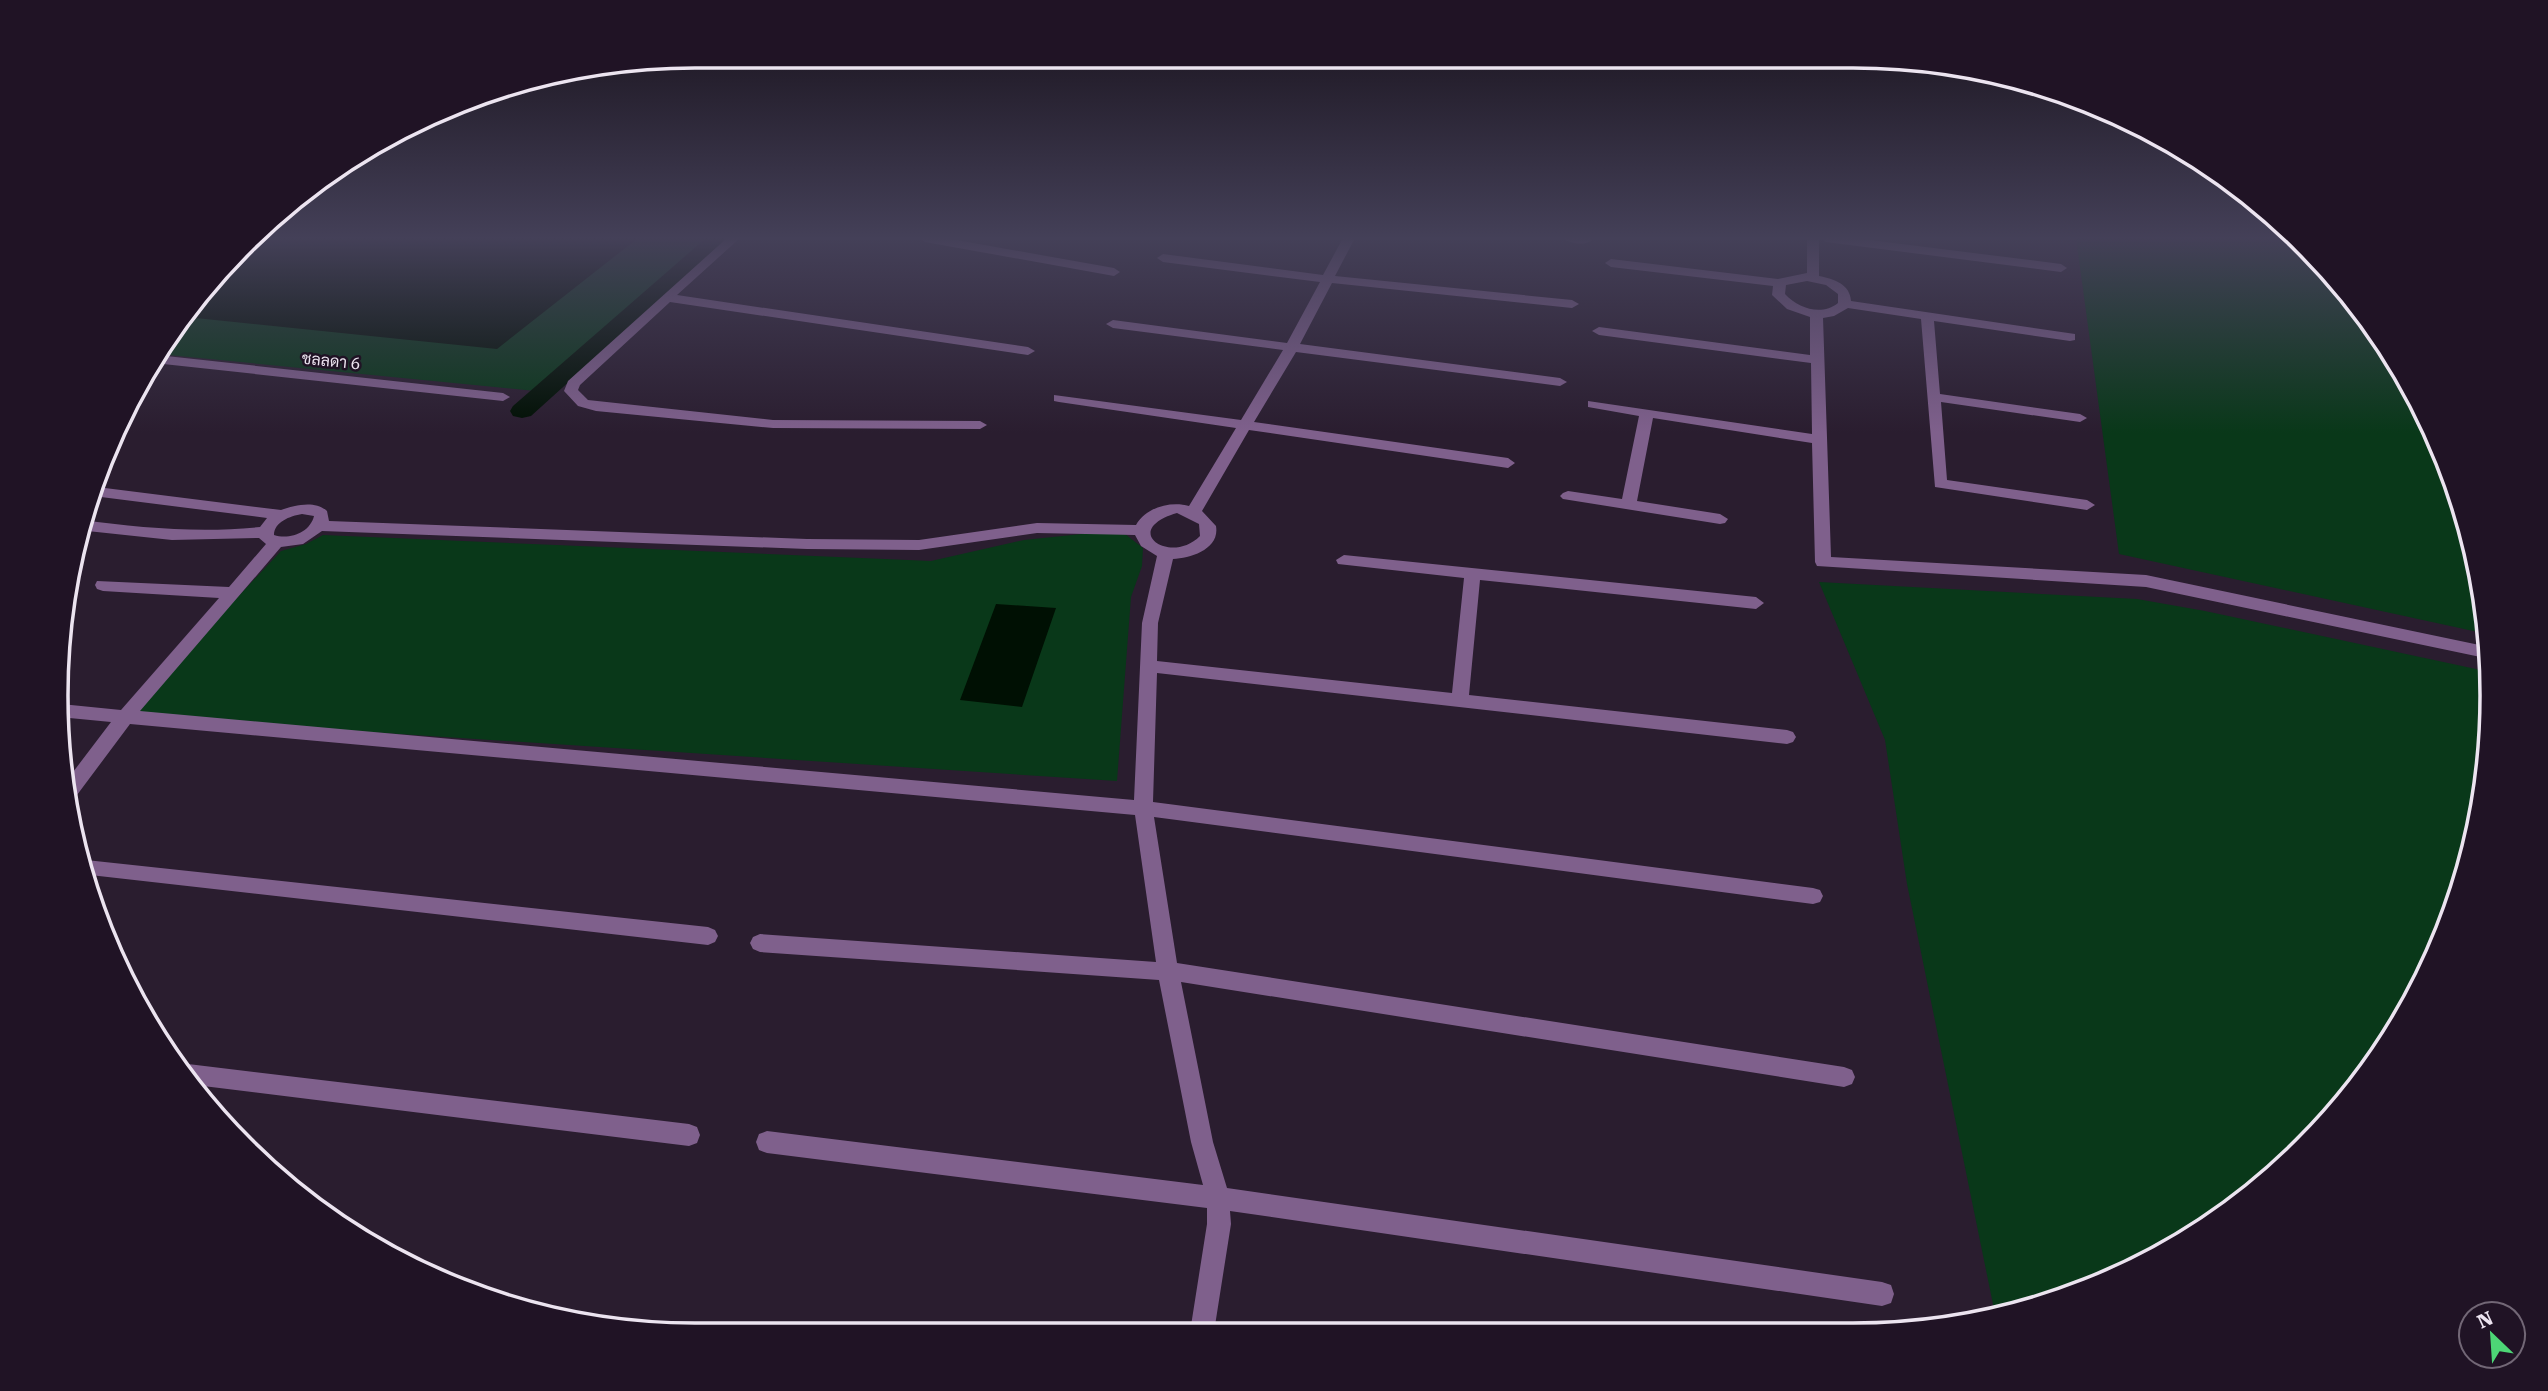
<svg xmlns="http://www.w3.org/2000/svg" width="2548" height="1391" font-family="'Roboto Serif',Sarabun,serif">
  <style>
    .green { fill: #093819 }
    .water { fill: #001003 }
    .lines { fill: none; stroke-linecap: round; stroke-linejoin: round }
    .canal { fill: #001003; fill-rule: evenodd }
    .minor { fill: #7f608c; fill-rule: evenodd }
    .labels { text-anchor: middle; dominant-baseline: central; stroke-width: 5; stroke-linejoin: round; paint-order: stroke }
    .far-street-label { font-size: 16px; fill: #ece4f0; stroke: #201325 }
    .rim { fill: none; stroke: #ece4f0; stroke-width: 3.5 }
  </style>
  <rect width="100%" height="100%" fill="#2a1d2f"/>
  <path class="green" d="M260,238h458l-162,155 -398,-39 6,-13z
    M2076,238h220l64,68 66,106 44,118 17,104 -368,-80z
    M1120,530l23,18 -1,18 -11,31 -14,184 -991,-65 155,-165 25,-7 17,-9 608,26 93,-21z
    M1819,582l318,17 68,12 285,61 -3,107 -29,122 -51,114 -74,102 -125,110 -111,59 -102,28 -88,-430 -22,-144z"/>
  <path class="water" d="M260,238h378l-141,111 -311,-32z
    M996,604l60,4 -34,99 -62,-7z"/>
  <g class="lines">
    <path class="canal" d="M706,238h22l-197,178 -9,2 -9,-2 -3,-5 3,-5z"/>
    <path class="minor" d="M727,238h13l-63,57 351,52 7,4 -7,4 -358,-53 -90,83 -2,5 10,10 185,20 207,1 7,4 -7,4 -207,-1 -177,-17 -18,-5 -14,-15 4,-10z
      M919,238h26l169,30 6,4 -6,4 -189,-34z
      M1343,238h12l-20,38 237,24 7,4 -7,4 -240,-25 -32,61 260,34 7,4 -7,4 -264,-34 -42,70 254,36 7,5 -7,5 -259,-38 -47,81 14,15c4,23 -25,32 -43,33l-15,64 -1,38 295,32 12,-115 -126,-14 -2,-4 8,-5 412,42 8,6 -8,6 -276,-29 -11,115 318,35 6,2 3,5 -3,5 -6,2 -630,-71 -4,129 660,86 7,2 3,6 -3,6 -7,2 -659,-87 23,146 667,104 8,3 3,7 -3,7 -8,3 -663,-105 32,160 14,46 655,94 9,3 3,9 -3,9 -9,3 -652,-95 1,13 -17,108h-24l17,-108v-16l-440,-55 -8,-3 -3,-8 3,-8 8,-3 436,54 -12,-43 -32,-162 -399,-28 -7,-3 -3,-6 3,-6 7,-3 396,28 -21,-147 -1005,-91 -53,71 -6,2 -4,-17 44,-58 -52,-5 2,-13 60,6 98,-112 -116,-7 -6,-2 -2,-4 2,-4 132,6 37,-43 -7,-6 -87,2 -94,-10 4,-10c59,8 118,13 178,7l7,-9 -174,-22 4,-9 184,23c14,-5 34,-10 46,1l2,10 478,18 112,1 118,-17 99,2c10,-18 35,-24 53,-19l47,-78 -177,-26 -5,-1v-6l187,25 42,-70 -170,-22 -7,-4 7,-4 174,23 33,-61 -157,-20 -6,-4 6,-4 160,21zM1177,513l22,11 1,12c-30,30 -81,-6 -23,-23zM302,514l12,2c-4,17 -25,24 -40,19 0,-13 16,-19 28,-21zM322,531l485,18 112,1 118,-17 98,2 6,11 16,10 -15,67 -8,177 -994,-89 141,-164 22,-3z
      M1563,238h28l1,2c-6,6 -23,4 -29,-2z
      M1807,238h12v38c15,3 31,8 32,25l224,33v6l-5,1 -136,-20 6,73 140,20 7,4 -7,4 -139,-20 6,78 140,20 8,5 -8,5 -152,-23 -14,-168 -73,-11 -14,8 -11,2 8,239 315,18 343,72 1,12 -344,-72 -329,-21 -2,-4 -3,-119 -159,-25 -16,83 83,13 8,5 -3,4 -5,1 -157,-25 -3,-3 3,-3 5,-2 54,8 17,-83 -51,-9v-6l224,33 -1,-71 -212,-28 -7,-4 7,-4 211,28v-38l-23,-8 -15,-14 1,-9 -162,-19 -6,-4 6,-4 167,20 29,-6zM1807,281l19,4 12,9v9c-16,13 -39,6 -53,-9l1,-9z
      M1820,238h34l207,26 6,4 -6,4 -235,-30z
      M157,355l346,38 7,4 -7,4 -349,-38z
      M86,860l622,67 7,3 3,6 -3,6 -7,3 -618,-70z
      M188,1064l501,60 8,3 3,8 -3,8 -8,3 -494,-61 -12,-19z"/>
  </g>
  <linearGradient id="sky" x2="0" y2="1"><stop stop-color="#17101a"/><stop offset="0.55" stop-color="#444058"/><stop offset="1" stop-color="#444058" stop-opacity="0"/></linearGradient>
  <rect width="2548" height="433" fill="url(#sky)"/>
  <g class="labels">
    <g class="far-street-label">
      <text transform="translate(331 361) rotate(6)">ชลลดา 6</text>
    </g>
  </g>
  <path d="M0 0H2548V1391H0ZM695 68H1853A627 627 0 0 1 2480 695V696A627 627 0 0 1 1853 1323H695A627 627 0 0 1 68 696V695A627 627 0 0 1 695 68Z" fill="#201325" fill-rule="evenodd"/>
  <path class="rim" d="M695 68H1853A627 627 0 0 1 2480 695V696A627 627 0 0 1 1853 1323H695A627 627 0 0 1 68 696V695A627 627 0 0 1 695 68Z"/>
  <g transform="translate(2492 1335) rotate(335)"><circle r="33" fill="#201325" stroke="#726776" stroke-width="2"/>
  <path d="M0-5L12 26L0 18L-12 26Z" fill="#4dd676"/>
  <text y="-10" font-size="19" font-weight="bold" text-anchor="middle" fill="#ece4f0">N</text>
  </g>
</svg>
